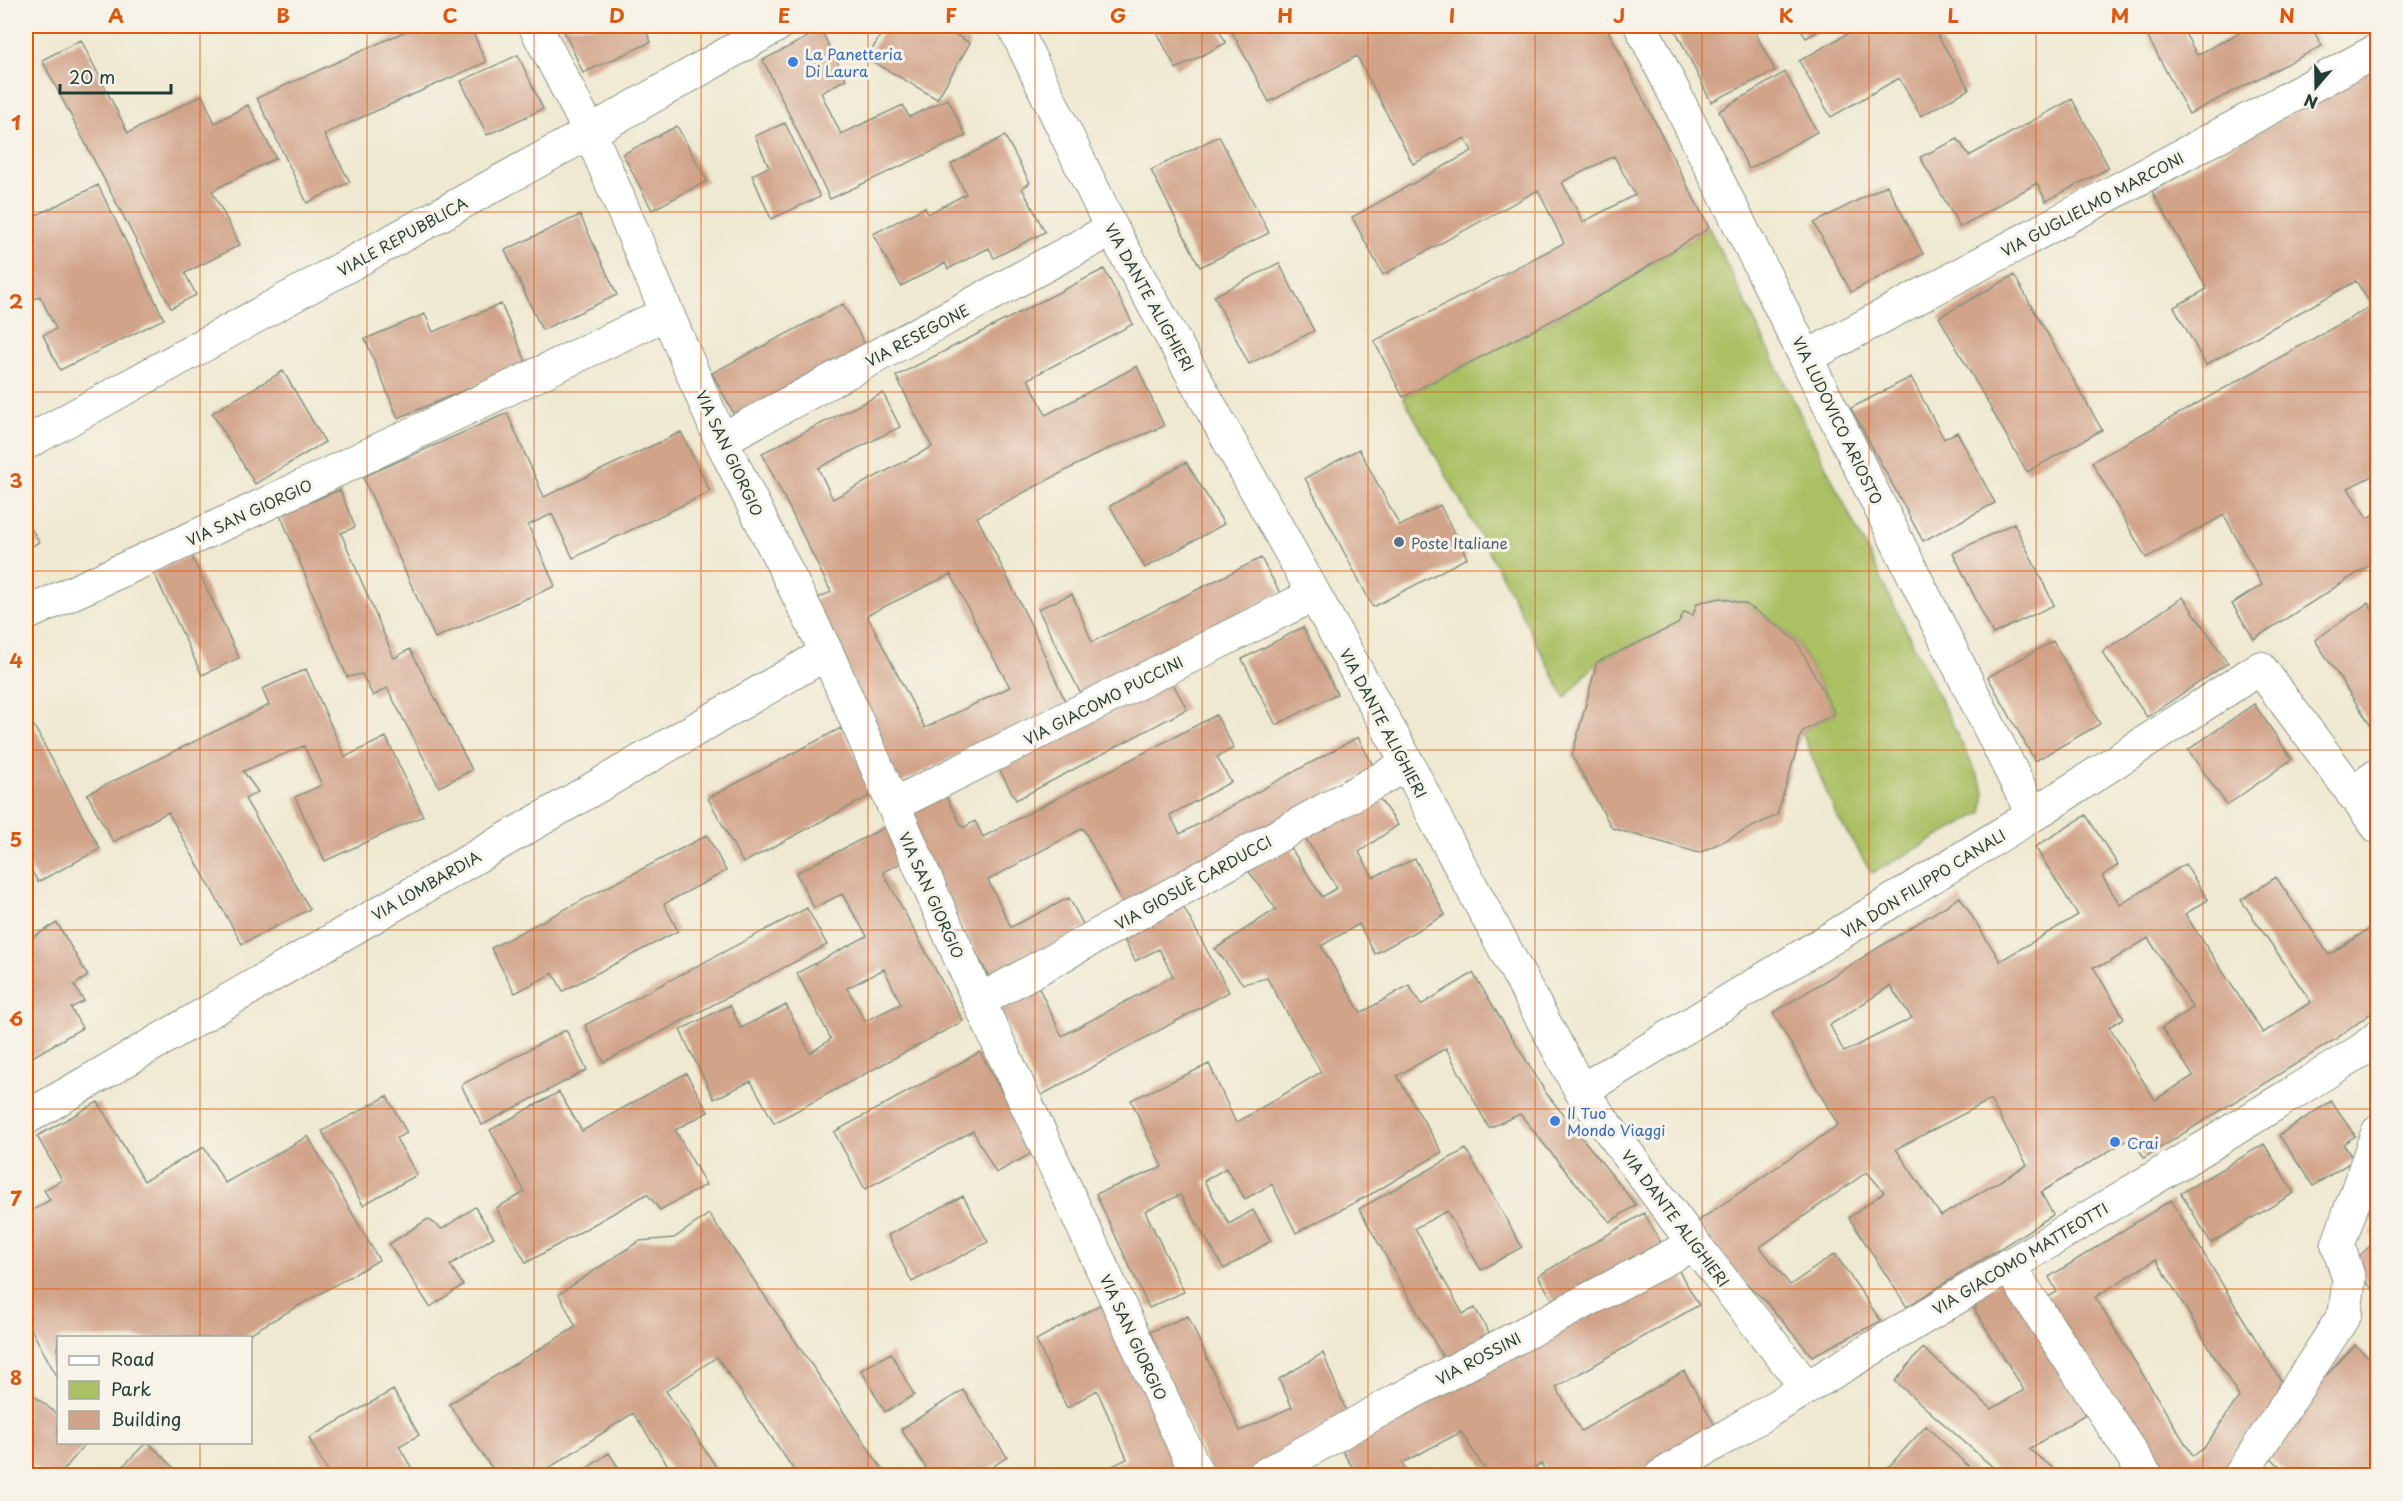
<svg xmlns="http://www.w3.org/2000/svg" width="2403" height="1501" font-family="'Playpen Sans',sans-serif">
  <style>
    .green { fill: #aac064; stroke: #647e4c; stroke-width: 1.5 }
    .building { fill: #d1a389; fill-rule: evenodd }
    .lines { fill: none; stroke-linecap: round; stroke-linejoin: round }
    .minor-casing { stroke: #879382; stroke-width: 35 }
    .minor { stroke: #fff; stroke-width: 33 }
    .grid { fill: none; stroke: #de580e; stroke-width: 1.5; stroke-opacity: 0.55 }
    .shop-dot { fill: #3f7fe0; stroke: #f7f3e8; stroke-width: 2 }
    .service-dot { fill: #5c6f8a; stroke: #f7f3e8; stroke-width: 2 }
    .labels { text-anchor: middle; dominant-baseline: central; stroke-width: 6; stroke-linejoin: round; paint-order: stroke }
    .shop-label { font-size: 15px; fill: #366cbe; stroke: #f7f3e8; text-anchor: start }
    .street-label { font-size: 15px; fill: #1f3d34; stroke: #f7f3e8 }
    .service-label { font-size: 15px; fill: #4e5e75; stroke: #f7f3e8; text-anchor: start }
    .neatline { fill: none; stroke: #de580e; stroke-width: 2 }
    .grid-label { font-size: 20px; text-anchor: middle; font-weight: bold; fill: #de580e }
  </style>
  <rect width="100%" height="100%" fill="#f7f3e8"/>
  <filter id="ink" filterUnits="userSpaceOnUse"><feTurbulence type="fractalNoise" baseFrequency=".0167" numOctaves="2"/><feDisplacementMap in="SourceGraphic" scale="12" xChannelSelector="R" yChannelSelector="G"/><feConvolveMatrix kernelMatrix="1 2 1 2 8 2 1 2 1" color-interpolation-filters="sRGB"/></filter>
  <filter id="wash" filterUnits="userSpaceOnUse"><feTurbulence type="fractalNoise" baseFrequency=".008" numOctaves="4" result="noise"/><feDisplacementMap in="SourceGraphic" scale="24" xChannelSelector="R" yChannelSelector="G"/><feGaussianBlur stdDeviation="1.35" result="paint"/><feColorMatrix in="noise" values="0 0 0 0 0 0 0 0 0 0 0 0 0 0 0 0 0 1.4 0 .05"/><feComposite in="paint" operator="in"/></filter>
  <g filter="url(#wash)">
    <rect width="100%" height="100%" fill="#efe9d1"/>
    <path class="green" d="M1709,228l276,563 -3,22 -110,60 -36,-58 -34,-83 33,-19 -38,-71 -17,-15 -34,-23 -25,-6 -24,5 -4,12 -9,-2 -6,11 -81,38 -32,36 -70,-135 -92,-166 204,-105z"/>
    <g id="blocks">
      <path class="building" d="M417,26h31l4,8 18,-8 16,36 -162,72 26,48 -43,21 -50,-105z
        M562,26h82l7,16 -68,31z
        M886,26h55l29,17 -33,56 -70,-41z
        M1154,26h63l9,17 -50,26z
        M1229,26h377l103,202 -102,64 -204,105 -29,-56 190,-98 -26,-53 -155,85 -31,-58 120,-66 -7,-13 -52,26 -56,-108 -88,46zM1614,156l21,39 -52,27 -21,-40z
        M1686,26h66l23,45 -64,31 -35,-71z
        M1799,26h29l-22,12z
        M1861,26h71l37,63 -48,27 -22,-38 -68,39 -32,-56z
        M2142,26h39l16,29 55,-29h59l11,20 -133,68z
        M821,30l25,49 -25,14 20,41 62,-29 6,12 39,-18 18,37 -136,63 -67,-139z
        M81,40l47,93 74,-38 13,28 33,-18 28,53 -64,33 28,54 -55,28 11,22 -25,13 -129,-248z
        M518,55l25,54 -56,26 -26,-54z
        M2378,65v408l-30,15 19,30 11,-6v48l-124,79 -22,-35 30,-19 -38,-70 -78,43 -54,-96 280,-156 -16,-25 -150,84 -32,-58 33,-18 -55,-98z
        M1785,72l32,60 -68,37 -30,-58z
        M2072,99l37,69 -63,33 -9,-18 -77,44 -40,-70 38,-18 11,17z
        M785,123l35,74 -49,22 -19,-44 17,-8 -14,-31z
        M677,126l30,55 -55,29 -29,-56z
        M1005,136l25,47 -8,5 23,44 -51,26 -5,-10 -41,21 -3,-6 -44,23 -28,-52 52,-27 3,7 38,-20 -15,-30z
        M1219,136l50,97 -69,34 -49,-97z
        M98,185l66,134 -104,51 -17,-35 13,-6 -16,-33 -14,7v-90l3,6z
        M1887,185l36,69 -72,38 -37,-69z
        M580,215l37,80 -75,35 -37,-80z
        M1279,263l35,68 -65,33 -35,-68z
        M1104,269l29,55 -105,55 18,36 91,-49 27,60 -61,25 -126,66 56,112 33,74 -166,80 -86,-183 17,-8 -69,-139 121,-60 17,34 -82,41 15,31 99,-52 -36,-71zM951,574l38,76 21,37 -85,41 -58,-113z
        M2014,275l88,155 -75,42 -88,-155z
        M501,304l26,60 -129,54 -33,-79 60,-25 8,18z
        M843,304l25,46 -131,70 -25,-47z
        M283,371l42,71 -70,42 -43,-71z
        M1911,377l33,62 13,-7 38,71 -72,38 -72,-133z
        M507,413l37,84 137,-65 29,60 -137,66 -21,-44 -24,11 27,61 -120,52 -72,-161z
        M1359,449l41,77 40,-21 27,53 -94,49 -68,-129z
        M1186,462l38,62 -79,44 -35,-62z
        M340,490l15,37 -14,6 53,125 16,-9 62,121 -33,17 -52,-99 -14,8 -11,-22 -15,3 -67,-163z
        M26,519l13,23 -13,8z
        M2014,523l40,82 -61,29 -40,-81z
        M191,555l48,103 -37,17 -48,-102z
        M1261,558l19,35 -199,101 -43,-85 34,-15 20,48z
        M2183,597l45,66 -81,54 -45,-65z
        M1721,598l25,6 34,23 17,15 38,71 -33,19 -25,83 -78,38 -87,-25 -40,-72 25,-94 81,-38 6,-12 9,3 4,-12z
        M2368,603l10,15v104l-7,4 -56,-86z
        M1303,627l34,67 -61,31 -34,-66z
        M2053,641l47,83 -65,37 -47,-84z
        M306,669l39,88 41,-20 37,79 -98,45 -30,-64 27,-12 -18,-39 -61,25 15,21 -13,7 65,110 -68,35 -74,-132 -55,30 -26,-48 182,-89 -7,-16z
        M1169,677l18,32 -171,91 -17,-31z
        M2254,704l38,55 -65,46 -39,-55z
        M1216,715l18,33 -17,9 14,25 -61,33 10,19 178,-97 16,31 -250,137 -41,-77 -95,52 23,47 58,-29 16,30 -96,49 -88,-167 41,-21 21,39 12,-7 8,16z
        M34,726l66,123 -62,33 -12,-22v-129z
        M841,728l34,65 -132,70 -35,-65z
        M1376,794l22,31 -39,27 14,25 42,-18 30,56 -70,39 -16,-30 -38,22 40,67 48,-28 12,20 52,-32 73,120 90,112 -26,17 -42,-48 -48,-60 -31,14 -43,-80 -49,28 45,76 -65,39 -81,42 -24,-49 -27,15 -19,-31 -22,13 25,43 24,-14 18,31 -47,28 -44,-74 -35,16 39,81 -35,16 -53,-114 66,-27 -31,-67 78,-36 27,59 85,-51 -54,-94 -24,6 -28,-35 61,-40 -28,-39 43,-22 31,49 15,-9 -35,-55z
        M2086,815l32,50 -16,11 18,29 65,-41 23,36 -23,14 78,119 48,-31 -70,-102 35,-23 53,78 49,-32v85l-42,31 -192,119 -12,-21 -91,55 12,23 -146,92 -58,-89 35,-26 -17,-20 -107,75 30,38 45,-31 46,67 -69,35 -46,-54 -37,-36 -32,-44 141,-97 -65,-112 187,-116 40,64 78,-46 -43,-68zM2148,938l45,70 -31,20 31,48 -38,24 -46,-73 15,-9 -31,-51 15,-4zM1890,986l22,32 -68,34 -14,-27zM1990,1100l37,65 -86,51 -45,-67z
        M887,826l18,35 -22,11 80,149 -189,102 -23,-42 -37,18 -34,-69 50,-25 11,23 45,-23 24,48 21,-14 -34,-66 70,-37 -25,-42 -28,14 -18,-35zM884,969l17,35 -36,17 -18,-33z
        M707,835l19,36 -62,33 14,27 -115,60 -10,-18 -38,20 -24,-45z
        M1182,904l47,88 -189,104 -42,-94 38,-20 26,54 111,-60 -14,-27 -24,12 -12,-24z
        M807,908l20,37 -223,117 -19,-37z
        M57,923l31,53 -14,9 10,16 -13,7 11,20 -56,33v-120z
        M566,1030l21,40 -105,55 -21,-40z
        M980,1052l54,100 -38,21 -23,-42 -108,58 -31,-57z
        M686,1073l22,39 -33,18 31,55 -46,25 -13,-16 -121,69 -30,-55 29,-16 -35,-62 69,-38 23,39z
        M387,1096l20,37 -11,5 21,37 -54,30 -41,-74z
        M2331,1101l24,35 -12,8 11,16 -41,26 -34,-51z
        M98,1102l46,79 60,-34 21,36 83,-47 71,124 -137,78h-184v40l-32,-58v-67l6,-3 -6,-11v-25l24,-14 -6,-10 18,-10 -25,-44z
        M2264,1144l30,49 -83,50 -30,-50z
        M1466,1149l56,98 -41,23 -34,-59 -32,17 48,86 12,-6 18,32 -45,26 -89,-157z
        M963,1196l25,46 -76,40 -24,-47z
        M2171,1200l115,189 -58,87h-74l-111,-176 14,-8 -8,-15zM2156,1259l83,138 -35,51 -11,8 -98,-159z
        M475,1207l19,30 -44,28 13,20 -33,22 -41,-63 39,-25 14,10z
        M1644,1213l20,35 -105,62 -21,-34z
        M709,1214l178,262h-89l-81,-119 -51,34 56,85h-47l-42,-63 -96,63h-40l-48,-72 127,-77 -17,-33 80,-53 35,-3z
        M2378,1226v64l-3,2 -25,-28 26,-23 -6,-8z
        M1673,1261l26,44 -143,82 25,44 103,-60 32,56 -84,49h-84l-7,-12 -20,12h-32l-28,-44 -59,31 7,13h-51l-21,-33z
        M2009,1277l83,133 -63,39 34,27h-60l-108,-95 28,-33 69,61 32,-19 -55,-89z
        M1103,1303l80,173h-91l35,-17 -30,-69 -30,18 -31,-68z
        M1188,1316l52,115 52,-24 -13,-28 44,-26 24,60 -105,63h-29l-66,-143z
        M2355,1345l23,20v111h-88l-22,-21 54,-75z
        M891,1353l23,42 -29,17 -24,-42z
        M26,1389l32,26v28h28l-27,33h-15l-18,-16z
        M393,1390l26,45 -20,11 17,30h-86l-21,-38z
        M963,1390l44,67 -28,19h-48l-30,-47z
        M1926,1426l53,50h-99z
        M146,1443h3l24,24 -9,9h-51z
        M609,1453l15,23h-48z"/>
    </g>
  </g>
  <g filter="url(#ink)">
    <use href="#blocks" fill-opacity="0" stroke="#879382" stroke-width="1.5"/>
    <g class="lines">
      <g class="minor-casing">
        <path id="minor" d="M535,26l55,106 131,308 106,213 152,348 219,475
          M1014,26l98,203 296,535 32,64 141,263 113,153 113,144
          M1641,26l392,789
          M1807,357l571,-307
          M721,440l391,-211
          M26,443l564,-311 186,-106
          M26,614l208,-95 433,-206
          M2352,793l26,-18
          M893,805l420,-210
          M979,1001l429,-237
          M1581,1091l452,-276 227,-147 118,159
          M26,1118l801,-465
          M2008,1265l138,211
          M1263,1476l135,-76 296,-156
          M1661,1476l543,-328 158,-98 16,-13
          M2240,1476l105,-162 4,-35 -11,-34 40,-113"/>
      </g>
      <use href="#minor" class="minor"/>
    </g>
  </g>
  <path class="grid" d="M200,26v1312M367,26v1450M534,26v1450M701,26v1450M868,26v1450M1035,26v1450M1202,26v1450M1368,26v1450M1535,26v1450M1702,26v1450M1869,26v1450M2036,26v1450M2203,26v1450M26,212h2352M26,392h2352M26,571h2352M26,750h2352M26,930h2352M26,1109h2352M26,1289h2352M200,1442v34"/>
  <g class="shop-dot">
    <circle cx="793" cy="62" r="6"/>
    <circle cx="1555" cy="1121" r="6"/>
    <circle cx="2115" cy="1142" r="6"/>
  </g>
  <circle class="service-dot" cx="1399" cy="542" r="6"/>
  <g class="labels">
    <g class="shop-label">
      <text x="805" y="53">La Panetteria<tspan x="805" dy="17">Di Laura</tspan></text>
      <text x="1567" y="1112">Il Tuo<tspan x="1567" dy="17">Mondo Viaggi</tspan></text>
      <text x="2127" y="1142">Crai</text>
    </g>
    <g class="street-label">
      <text transform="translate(2092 204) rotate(-28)">VIA GUGLIELMO MARCONI</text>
      <text transform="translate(402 236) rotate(-29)">VIALE REPUBBLICA</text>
      <text transform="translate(1150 297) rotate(61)">VIA DANTE ALIGHIERI</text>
      <text transform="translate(917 335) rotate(-28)">VIA RESEGONE</text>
      <text transform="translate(1838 420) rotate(64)">VIA LUDOVICO ARIOSTO</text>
      <text transform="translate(730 453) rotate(65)">VIA SAN GIORGIO</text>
      <text transform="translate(249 512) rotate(-25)">VIA SAN GIORGIO</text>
      <text transform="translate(1103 700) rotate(-27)">VIA GIACOMO PUCCINI</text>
      <text transform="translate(1384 723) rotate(62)">VIA DANTE ALIGHIERI</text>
      <text transform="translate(1193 882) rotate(-29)">VIA GIOSUÈ CARDUCCI</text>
      <text transform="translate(1923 883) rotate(-32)">VIA DON FILIPPO CANALI</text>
      <text transform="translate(426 885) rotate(-30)">VIA LOMBARDIA</text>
      <text transform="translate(932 895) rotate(66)">VIA SAN GIORGIO</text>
      <text transform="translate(1676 1218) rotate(53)">VIA DANTE ALIGHIERI</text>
      <text transform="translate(2020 1258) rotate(-31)">VIA GIACOMO MATTEOTTI</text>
      <text transform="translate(1134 1337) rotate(65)">VIA SAN GIORGIO</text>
      <text transform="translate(1478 1358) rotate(-28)">VIA ROSSINI</text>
    </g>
    <g class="service-label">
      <text x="1411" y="542">Poste Italiane</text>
    </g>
  </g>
  <rect width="2403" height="1501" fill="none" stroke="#f7f3e8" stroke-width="66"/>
  <rect x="57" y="1336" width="195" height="108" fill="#f7f3e8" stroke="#a1aaa0" stroke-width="1.5"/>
  <rect x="69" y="1356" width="30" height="9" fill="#ffffff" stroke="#a1aaa0" stroke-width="1.5"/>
  <text x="111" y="1366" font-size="18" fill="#1f3d34">Road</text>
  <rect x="69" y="1381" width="30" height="18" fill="#aac064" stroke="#a1aaa0" stroke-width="1.5"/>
  <text x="111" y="1396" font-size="18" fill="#1f3d34">Park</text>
  <rect x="69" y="1411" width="30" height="18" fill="#d1a389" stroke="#a1aaa0" stroke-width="1.5"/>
  <text x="111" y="1426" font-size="18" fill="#1f3d34">Building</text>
  <g transform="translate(2316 87) rotate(200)" stroke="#f7f3e8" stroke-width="4.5" paint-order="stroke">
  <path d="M0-4.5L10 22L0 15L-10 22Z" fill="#1f3d34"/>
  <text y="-9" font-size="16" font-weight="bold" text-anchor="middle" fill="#1f3d34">N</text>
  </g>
  <path d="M60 84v9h111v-9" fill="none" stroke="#1f3d34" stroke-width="3"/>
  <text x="69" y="84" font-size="18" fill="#1f3d34" stroke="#f7f3e8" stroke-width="4.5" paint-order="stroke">20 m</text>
  <rect x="33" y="33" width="2337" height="1435" class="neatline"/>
  <g class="grid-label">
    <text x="116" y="23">A</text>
    <text x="283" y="23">B</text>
    <text x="450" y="23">C</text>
    <text x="617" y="23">D</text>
    <text x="784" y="23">E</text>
    <text x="951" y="23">F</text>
    <text x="1118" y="23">G</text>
    <text x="1285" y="23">H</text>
    <text x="1452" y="23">I</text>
    <text x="1619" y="23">J</text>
    <text x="1786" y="23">K</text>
    <text x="1953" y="23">L</text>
    <text x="2120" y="23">M</text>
    <text x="2287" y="23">N</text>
    <text x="16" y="130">1</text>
    <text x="16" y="309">2</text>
    <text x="16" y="488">3</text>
    <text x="16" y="668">4</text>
    <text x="16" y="847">5</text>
    <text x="16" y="1026">6</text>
    <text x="16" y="1206">7</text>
    <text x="16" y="1385">8</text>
  </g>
</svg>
